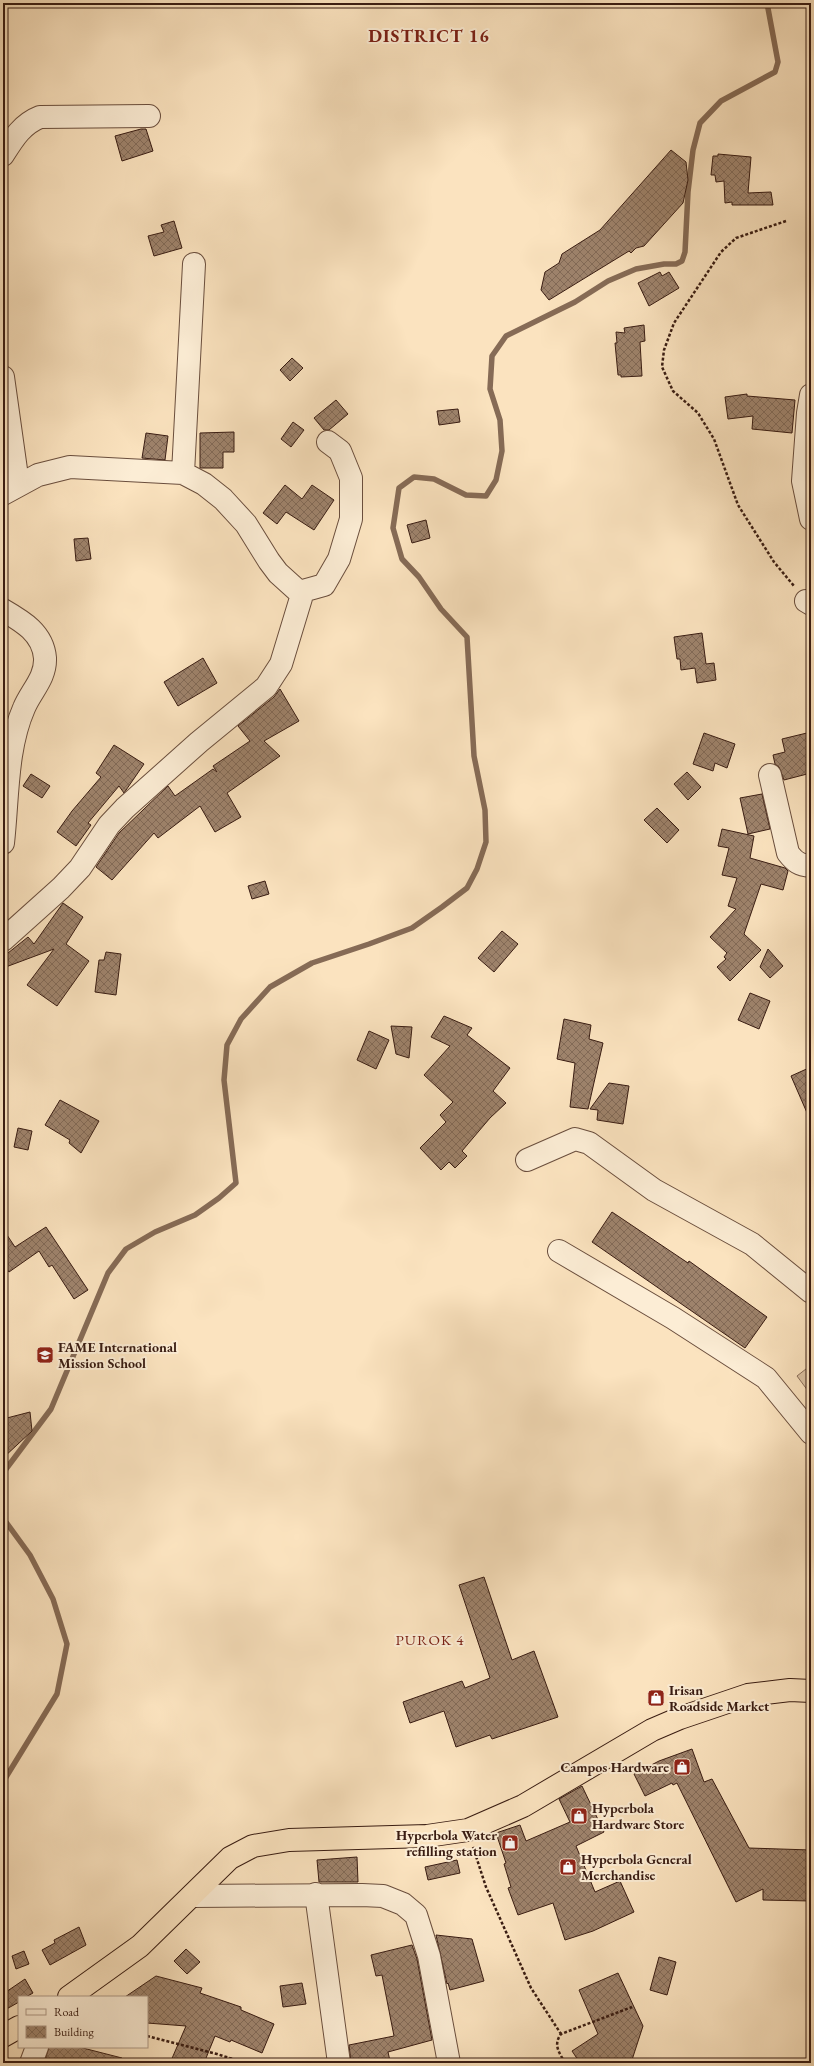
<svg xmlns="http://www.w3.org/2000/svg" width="814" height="2066" font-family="'EB Garamond',serif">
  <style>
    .garden { fill: #dac1a2; stroke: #8a6e5a }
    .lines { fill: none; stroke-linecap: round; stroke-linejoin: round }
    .stream { stroke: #866b56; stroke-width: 5.5 }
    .building { fill: url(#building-cross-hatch); stroke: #391c12 }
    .minor-casing { stroke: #6a4e3d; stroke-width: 24 }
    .highway-casing { stroke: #391c12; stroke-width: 24 }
    .path { stroke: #391c12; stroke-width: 2.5; stroke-dasharray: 3 2; stroke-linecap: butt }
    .minor { stroke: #fcedd5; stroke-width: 22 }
    .highway { stroke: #fbe3bf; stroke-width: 22 }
    .labels { text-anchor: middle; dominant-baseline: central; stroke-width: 4; stroke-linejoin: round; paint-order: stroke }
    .poi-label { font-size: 14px; font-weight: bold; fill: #391c12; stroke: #fcedd5; text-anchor: start }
    .neighbourhood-label { font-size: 15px; letter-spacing: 1px; fill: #7a1f14; stroke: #fcedd5 }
    .district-label { font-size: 18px; font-weight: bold; letter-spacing: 1px; fill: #7a1f14; stroke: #fcedd5 }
  </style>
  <defs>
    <pattern id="building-cross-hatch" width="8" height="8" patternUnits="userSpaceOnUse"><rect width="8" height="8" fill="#9e836c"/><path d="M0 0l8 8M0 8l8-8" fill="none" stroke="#826a57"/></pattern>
  </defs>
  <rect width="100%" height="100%" fill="#fbe3bf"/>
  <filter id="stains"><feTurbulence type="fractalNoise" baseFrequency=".005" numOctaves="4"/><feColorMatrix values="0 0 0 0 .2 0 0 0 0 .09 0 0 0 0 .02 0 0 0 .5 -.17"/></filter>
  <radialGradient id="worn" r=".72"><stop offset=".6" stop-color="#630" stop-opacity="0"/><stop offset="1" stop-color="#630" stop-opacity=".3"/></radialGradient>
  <path class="garden" d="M811,1365v30l-14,-19z"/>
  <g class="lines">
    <path class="stream" d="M3,1473l48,-64 57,-136 18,-24 29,-17 40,-17 24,-17 17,-15 -12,-103 3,-35 14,-26 29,-32 42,-24 57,-19 43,-16 30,-21 25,-19 10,-19 9,-27 -1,-32 -11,-54 -7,-119 -26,-28 -22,-32 -17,-18 -9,-31 6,-40 15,-11 20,2 32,16 20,1 10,-16 6,-29 -2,-31 -10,-31 2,-33 14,-20 69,-34 33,-21 28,-12 28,-5h12l6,-3 3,-9 3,-60 5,-42 7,-27 21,-22 54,-29 3,-10 -11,-59
      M3,1518l27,37 23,44 14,45 -10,50 -54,88"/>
  </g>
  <path class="building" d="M141,129h5l7,22 -31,10 -7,-25z
    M671,150l15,12 2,18 -5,23 -39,43 -8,2 -5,5 -2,-2 -80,49 -8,-10 4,-18 14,-9 3,-9 38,-24z
    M718,154l33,3 -3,36 23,-1 2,13h-41v-3l-7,1 -1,-22 -8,1 -1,-7h-4l2,-19h5z
    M174,221l8,27 -28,8 -6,-20 16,-4 -3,-7z
    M660,272l2,4 7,-4 10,16 -30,18 -11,-23z
    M644,325l1,16 -5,1 2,34 -21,1v-2h-3l-3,-32h2l-1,-11 9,1 -1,-5z
    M292,358l11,10 -13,13 -10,-11z
    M747,394v2l48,4 -3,33 -40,-4 1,-13 -25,3 -3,-22z
    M336,400l12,14 -19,16h-5l-10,-12z
    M458,409l2,13 -21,3 -2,-14z
    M293,422l11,8 -13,17 -10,-8z
    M234,432v20h-11v16h-23v-35z
    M146,433l22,3 -3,24 -23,-2z
    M285,485l17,14 10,-14 22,15 -20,30 -28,-18 -9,12 -14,-11z
    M426,520l4,18 -18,5 -5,-18z
    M88,538l3,21 -15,2 -2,-22z
    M702,633l4,31 8,-1 2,17 -19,3 -2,-15 -14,2 -1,-11h-3l-3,-22z
    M203,658l14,25 -39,23 -14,-24z
    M280,689l19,32 -35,20 16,15 -53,37 14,24 -26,15 -15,-26 -42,32 -4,-5 -42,47 -16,-13 23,-34 49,-47 7,10 38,-27 4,3 -4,-6 37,-25 -12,-15 36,-29z
    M811,732v41l-27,7 -5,-13 -4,-3 -2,-9 12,-3 -3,-13z
    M704,733l31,11 -8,24 -12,-5 -2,8 -20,-7z
    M114,745l30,19 -20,29 -5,-7 -31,37 3,2 -15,21 -19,-14 15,-21 29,-34 -5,-4z
    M687,772l14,15 -13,13 -14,-16z
    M31,774l19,12 -8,12 -19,-12z
    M762,794l8,35 -22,5 -8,-36z
    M657,808l22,22 -12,13 -23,-23z
    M722,829l32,7 -4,22 35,10 3,3 -5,19 -22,-6 -17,50 17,16 -31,31 -13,-14 9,-8 -2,-2 3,-4 -17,-16 26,-28 -8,-3 9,-28 -15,-3 7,-27 -11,-2z
    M265,881l4,13 -17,5 -4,-13z
    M63,903l20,14 -17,27 23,17 -32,45 -30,-21 27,-36 -51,19v-11l25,-20 6,7z
    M502,931l16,13 -24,28 -16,-14z
    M768,949l15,17 -13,12 -10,-11z
    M106,952l15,2 -5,41 -21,-3 4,-32h5z
    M750,993l20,8 -11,28 -21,-9z
    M444,1016l28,12 -5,7 43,33 -17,23 13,12 -16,15 -28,33 5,5 -12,12 -6,-6 -8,8 -21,-22 26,-26 -6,-7 13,-13 -29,-27 26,-29 -19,-9z
    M564,1019l27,6 -2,14 14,4 -15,66 -18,-2 5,-44 -18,-4z
    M391,1026l21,1 -3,31 -13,-4z
    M369,1031l20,9 -13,29 -19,-9z
    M811,1067v55l-20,-46z
    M609,1083l20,3 -6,38 -26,-4 1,-10 -8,-1z
    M60,1100l39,21 -18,32 -12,-10 1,-3 -25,-15z
    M18,1128l14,3 -4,19 -14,-3z
    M612,1212l76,51 1,-2 78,56 -22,31 -153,-106z
    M46,1227l42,63 -14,9 -22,-34 -3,2 -10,-16 -30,21 -6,-8v-35l12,18z
    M30,1412l2,19 -29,27v-39z
    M484,1577l28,83 22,-9 24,66 -66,22 -2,-4 -34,12 -12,-36 -34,12 -7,-21 59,-21 3,7 25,-10 -31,-93z
    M692,1749l12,33 8,-3 37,69 62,2v51l-48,-1v-11l-27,13 -59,-119 -4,2 -1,-2 -27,13 -11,-22 25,-13z
    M582,1786l22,46 -28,14 19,46 25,-11 14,31 -41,19 -28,9 -12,-37 -35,12 -10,-27 3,-1 -7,-23 2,-1 -10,-30 24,-8 6,16 44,-19 -11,-23z
    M357,1857l1,25h-39l-2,-22z
    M457,1860l3,13 -32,7 -3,-13z
    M79,1927l7,18 -36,20 -8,-15 13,-7 -1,-3z
    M436,1935l36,4 12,42 -34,9 -2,-7 -1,1z
    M412,1945l5,14 15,81 -44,12 2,9 -14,2h-25l-2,-18 45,-9 -12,-61 -6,1 -5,-21z
    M186,1949l14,13 -13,12 -13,-13z
    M24,1951l5,13 -13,5 -4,-13z
    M659,1957l17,5 -9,33 -17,-5z
    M618,1973l25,53 -12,37h-51l-8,-12 26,-17 -19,-44z
    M156,1976l46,12 -2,5 41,14v3l33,14 -12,29 -31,-13 -1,2 -15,-6 -11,27h-34l16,-37 -39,-3v-26h-22z
    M25,1979l8,14 -7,4h-7v5l-16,9v-17z
    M302,1983l4,21 -23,3 -3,-21z
    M49,2047h30l43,11 -1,5h-77z"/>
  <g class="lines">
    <g class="minor-casing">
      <path id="minor" d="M3,155c10,-16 19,-31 37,-38l109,-1
        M3,377l15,107
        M811,395l-3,18 -5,68 8,38
        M183,473l11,-209
        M3,494l35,-19 32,-8 113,6 21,11 19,15 23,25 23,37 9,12 21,19 2,6 -20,66 -15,23 -67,55 -74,66 -16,17 -29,43 -19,20 -58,52
        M299,592l25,-7 15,-26 12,-40v-41l-11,-27 -12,-9
        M806,601l5,3
        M3,610c19,11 40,23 42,48 1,20 -14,33 -21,50 -18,41 -16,91 -21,135
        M770,775l18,78c7,9 11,12 23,13
        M527,1160l48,-21 14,4 65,47 98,54 59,48
        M559,1251l114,67 93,60 45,55
        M316,1894l23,169
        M192,1896l170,-1 21,1 20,8 13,11 13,41 20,107
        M31,2063l6,-16"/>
    </g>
    <g class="highway-casing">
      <path id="highway" d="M69,1997l71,-51 90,-88 23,-12 36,-6 138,-4 41,-6 55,-24 129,-76 28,-12 68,-23 42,-5 21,1
        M3,2036l16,-9"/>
    </g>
    <path class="path" d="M786,221l-50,17 -15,14 -47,71 -10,27 -2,17 11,24 25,22 16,26 24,66 36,57 20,24
      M473,1847l13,40 45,101 30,46
      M147,2036l70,18 28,9
      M565,2063c-6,-11 -12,-18 -4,-29l71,-27"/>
    <use href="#minor" class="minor"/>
    <use href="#highway" class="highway"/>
  </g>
  <defs>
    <g id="school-square" transform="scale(0.9)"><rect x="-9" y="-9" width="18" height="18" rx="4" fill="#8f2418" stroke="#fcedd5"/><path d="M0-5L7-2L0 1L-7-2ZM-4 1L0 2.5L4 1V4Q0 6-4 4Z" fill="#fff"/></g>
    <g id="shop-square" transform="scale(0.9)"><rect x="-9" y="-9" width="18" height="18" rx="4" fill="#8f2418" stroke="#fcedd5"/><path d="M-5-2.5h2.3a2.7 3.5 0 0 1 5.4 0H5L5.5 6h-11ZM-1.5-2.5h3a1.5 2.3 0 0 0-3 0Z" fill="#fff"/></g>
  </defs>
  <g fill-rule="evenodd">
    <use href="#school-square" x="45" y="1355"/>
    <use href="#shop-square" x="656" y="1698"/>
    <use href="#shop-square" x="682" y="1767"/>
    <use href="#shop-square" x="579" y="1816"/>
    <use href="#shop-square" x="510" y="1843"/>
    <use href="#shop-square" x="568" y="1867"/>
  </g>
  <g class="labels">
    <g class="poi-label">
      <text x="58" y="1347">FAME International<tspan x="58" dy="16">Mission School</tspan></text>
      <text x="669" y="1690">Irisan<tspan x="669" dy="16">Roadside Market</tspan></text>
      <text x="669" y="1767" text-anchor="end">Campos Hardware</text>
      <text x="592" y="1808">Hyperbola<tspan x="592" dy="16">Hardware Store</tspan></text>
      <text x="497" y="1835" text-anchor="end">Hyperbola Water<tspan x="497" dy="16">refilling station</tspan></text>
      <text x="581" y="1859">Hyperbola General<tspan x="581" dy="16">Merchandise</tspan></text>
    </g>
    <g class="neighbourhood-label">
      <text x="430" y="1639">PUROK 4</text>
    </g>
    <g class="district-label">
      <text x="429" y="35">DISTRICT 16</text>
    </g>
  </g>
  <rect width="814" height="2066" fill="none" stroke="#fbe3bf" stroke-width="16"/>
  <rect x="4" y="4" width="806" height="2058" fill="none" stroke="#391c12" stroke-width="2"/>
  <rect x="8" y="8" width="798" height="2050" fill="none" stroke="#391c12"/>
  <rect x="18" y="1996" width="130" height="52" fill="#fcedd5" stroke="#ae9987"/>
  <rect x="26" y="2009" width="20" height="6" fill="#fcedd5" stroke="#ae9987"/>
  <text x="54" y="2016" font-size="12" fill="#391c12">Road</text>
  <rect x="26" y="2026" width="20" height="12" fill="url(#building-cross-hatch)" stroke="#ae9987"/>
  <text x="54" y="2036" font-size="12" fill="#391c12">Building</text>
  <rect width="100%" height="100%" filter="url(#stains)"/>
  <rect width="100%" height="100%" fill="url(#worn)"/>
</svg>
